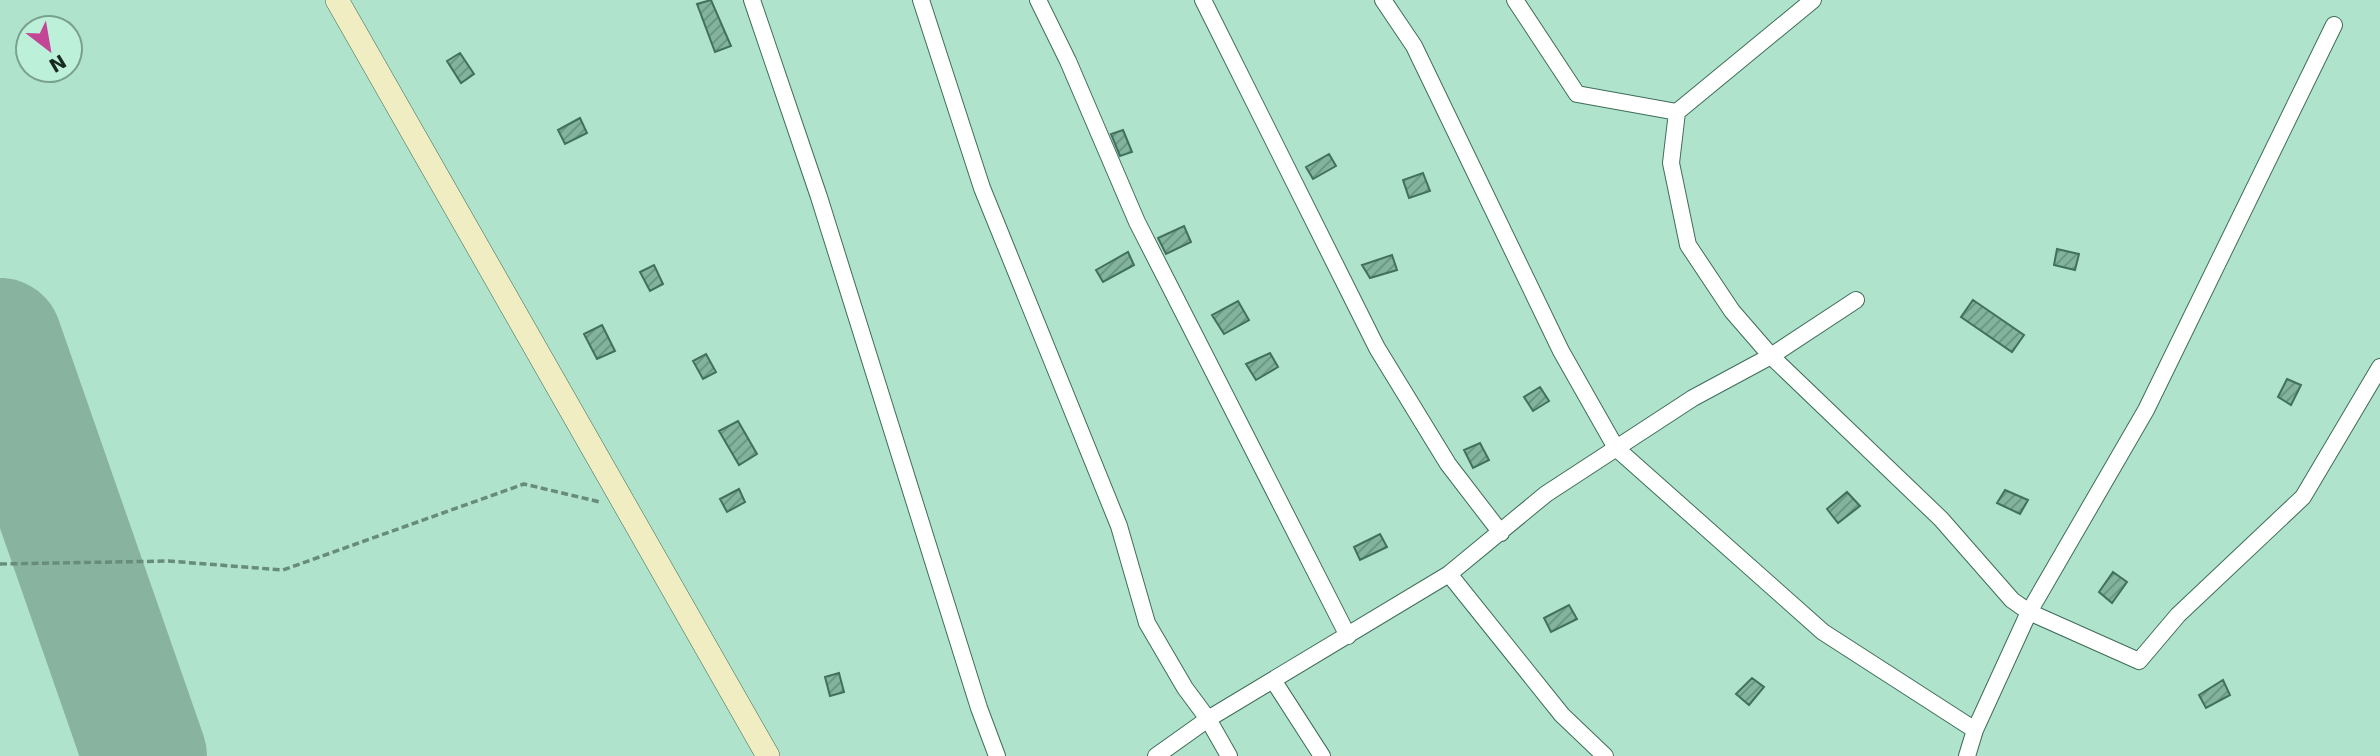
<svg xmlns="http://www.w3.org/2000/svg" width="2380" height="756" font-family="'DejaVu Sans',sans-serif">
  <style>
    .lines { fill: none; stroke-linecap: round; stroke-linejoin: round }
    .runway { stroke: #88b39f; stroke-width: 124 }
    .building { fill: url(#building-hatch); stroke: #41715c; stroke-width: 2 }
    .street-casing { stroke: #3e6d59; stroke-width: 18 }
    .secondary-casing { stroke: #3e6d59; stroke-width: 24 }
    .path { stroke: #688c7b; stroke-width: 3.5; stroke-dasharray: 7 3.5; stroke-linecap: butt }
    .street { stroke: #fff; stroke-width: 16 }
    .secondary { stroke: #f0edc3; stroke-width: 23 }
  </style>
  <defs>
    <pattern id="building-hatch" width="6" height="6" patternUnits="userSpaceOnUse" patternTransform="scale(1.75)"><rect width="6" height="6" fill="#82b39d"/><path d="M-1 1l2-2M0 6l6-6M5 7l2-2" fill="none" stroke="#699280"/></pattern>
  </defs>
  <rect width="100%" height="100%" fill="#b0e3cb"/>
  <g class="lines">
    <path class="runway" d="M0,340l145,416"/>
  </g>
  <path class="building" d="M711,0l20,46 -16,6 -18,-48z
    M460,53l14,21 -13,9 -14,-22z
    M580,118l7,15 -22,11 -7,-14z
    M1123,130l9,22 -12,4 -9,-22z
    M1329,154l7,12 -23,13 -7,-12z
    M1423,173l7,18 -21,7 -6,-18z
    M1184,226l7,16 -25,12 -8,-16z
    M2057,249l22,5 -4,16 -21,-5z
    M1128,252l6,13 -31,17 -7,-12z
    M1392,255l5,15 -27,8 -8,-13z
    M654,265l9,19 -13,7 -10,-19z
    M1973,300l51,35 -12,17 -51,-35z
    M1238,301l11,19 -25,14 -12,-19z
    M602,325l13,26 -18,8 -13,-25z
    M1270,353l8,14 -22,13 -10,-16z
    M706,354l10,18 -13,7 -10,-18z
    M2287,379l14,6 -10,20 -13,-8z
    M1540,387l9,14 -16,10 -9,-14z
    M738,421l19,33 -18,11 -20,-34z
    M1480,443l9,17 -16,8 -9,-18z
    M739,489l6,13 -18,10 -7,-13z
    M2005,490l23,10 -8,14 -23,-11z
    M1847,492l13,14 -22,17 -11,-14z
    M1380,534l7,13 -27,13 -6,-13z
    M2113,572l14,10 -15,21 -13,-11z
    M1569,605l8,14 -26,13 -7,-14z
    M839,673l5,19 -14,4 -5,-19z
    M1752,678l12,9 -15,18 -13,-11z
    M2223,680l7,15 -24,13 -7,-13z"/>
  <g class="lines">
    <g class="street-casing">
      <path id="street" d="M752,0l67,197 160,511 18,48
        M921,0l61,188 137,338 28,97 38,65 23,31 241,-145 113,141 43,41
        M1038,0l30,61 69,161 211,414
        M1203,0l174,348 71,116 53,69
        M1383,0l31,46 147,305 55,97 207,184 152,98
        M1515,0l62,94 100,18 136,-112
        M1677,112l-6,51 17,82 44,66 39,45 170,163 71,81 17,12 110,49 39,-46 125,-118 77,-130
        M1449,574l97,-80 147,-96 78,-42 85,-56
        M1273,680l49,76
        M1156,756l52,-37 21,37
        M1967,756l8,-26 54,-118 117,-202 188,-385"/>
    </g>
    <g class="secondary-casing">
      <path id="secondary" d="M337,0l431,756"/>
    </g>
    <path class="path" d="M0,564l168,-3 115,9 241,-86 76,18"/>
    <use href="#street" class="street"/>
    <use href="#secondary" class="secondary"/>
  </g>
  <g transform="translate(49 49) rotate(149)"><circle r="33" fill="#bdf0d8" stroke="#7aa18f" stroke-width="2"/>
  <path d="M0-5L12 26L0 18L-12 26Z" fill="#c24695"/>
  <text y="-10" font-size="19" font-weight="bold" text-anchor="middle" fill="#162a21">N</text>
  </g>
</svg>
